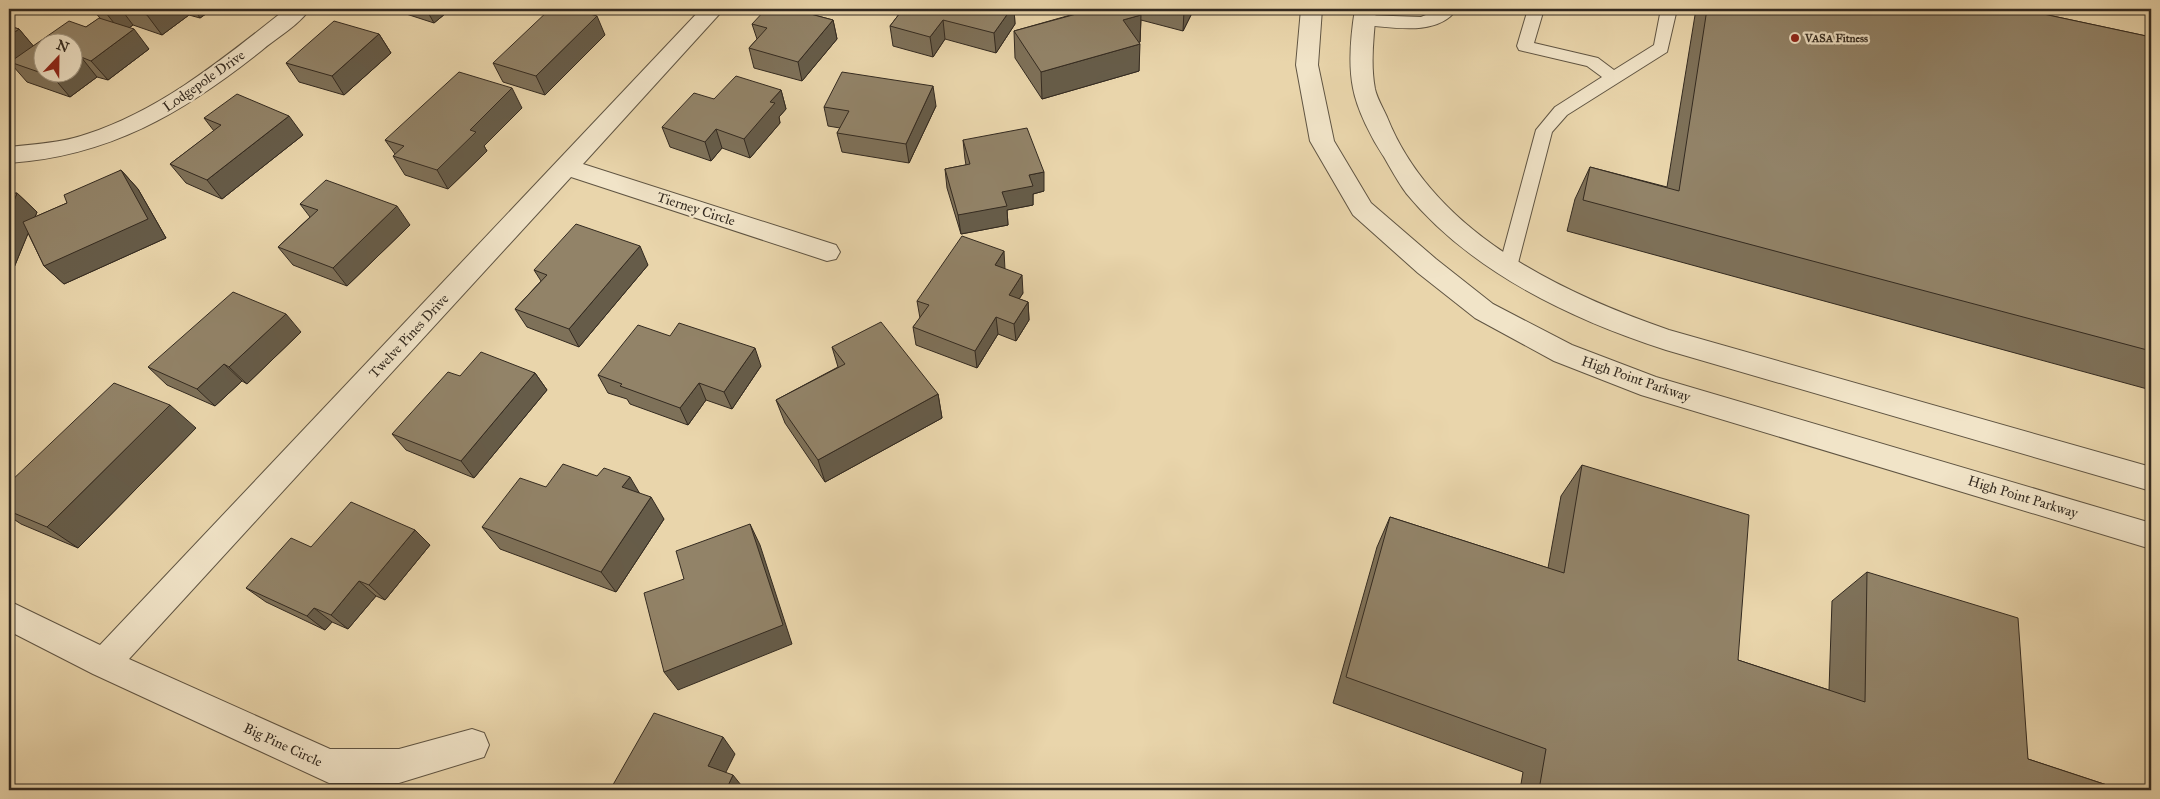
<svg xmlns="http://www.w3.org/2000/svg" width="2160" height="799" font-family="'IM FELL Great Primer',serif">
  <style>
    .lines { fill: none; stroke-linecap: round; stroke-linejoin: round }
    .service-casing { stroke: #605543; stroke-width: 2 }
    .minor-casing { stroke: #605543; stroke-width: 2 }
    .tertiary-casing { stroke: #605543; stroke-width: 2 }
    .service { fill: #f1e4c8; fill-rule: evenodd }
    .minor { fill: #f1e4c8; fill-rule: evenodd }
    .tertiary { fill: #f1e4c8; fill-rule: evenodd }
    .wall { fill: #7e7159; stroke: #332a20 }
    .shaded-wall { fill: #665c49; stroke: #332a20 }
    .building { fill: #928368; stroke: #332a20 }
    .poi-dot { fill: #8f2418; stroke: #f1e4c8; stroke-width: 2 }
    .labels { text-anchor: middle; dominant-baseline: central; stroke-width: 4.5; stroke-linejoin: round; paint-order: stroke }
    .far-poi-label { font-size: 11px; font-weight: bold; fill: #332a20; stroke: #f1e4c8; text-anchor: start }
    .street-label { font-size: 14px; fill: #332a20; stroke: #f1e4c8 }
  </style>
  <rect width="100%" height="100%" fill="#e9d5ab"/>
  <filter id="stains"><feTurbulence type="fractalNoise" baseFrequency=".004" numOctaves="4"/><feColorMatrix values="0 0 0 0 .2 0 0 0 0 .09 0 0 0 0 .02 0 0 0 .5 -.17"/></filter>
  <radialGradient id="worn" r=".72"><stop offset=".6" stop-color="#630" stop-opacity="0"/><stop offset="1" stop-color="#630" stop-opacity=".3"/></radialGradient>
  <g class="lines">
    <g class="service-casing">
      <path id="service" d="M1440,9h17c-19,28 -65,18 -93,16l-8,-5 8,-5 57,2z
        M1528,9h16l-10,34 64,15 16,12 40,-25 7,-36h16l-10,43 -100,63 -15,17 -35,135 -2,5 -7,2 -7,-2 -2,-5 37,-137 19,-23 47,-30 -15,-11 -68,-16 -2,-4z"/>
    </g>
    <g class="minor-casing">
      <path id="minor" d="M286,9h24c-11,16 -34,29 -49,42 -78,62 -151,105 -252,112v-16c26,-3 53,-4 78,-13 76,-25 138,-77 199,-125z
        M701,9h23l-141,155 253,81 4,7 -4,7 -9,2 -256,-84 -442,482 201,90h69l73,-20 12,4 5,12 -5,12 -85,26h-70l-236,-109 -84,-43v-30l91,44z"/>
    </g>
    <g class="tertiary-casing">
      <path id="tertiary" d="M1301,9h21l-4,56 16,76 37,62 65,56 57,45 79,41 84,32 495,146v26l-510,-154 -87,-34 -79,-43 -57,-45 -65,-58 -43,-74 -14,-76z
        M1355,9h21c-2,26 -6,54 -1,80 2,9 8,19 12,28 46,115 172,175 282,213l482,137v24l-485,-141c-96,-31 -195,-78 -260,-157 -8,-11 -15,-24 -22,-36 -12,-18 -27,-47 -31,-69 -5,-25 -2,-54 2,-79z"/>
    </g>
    <use href="#service" class="service"/>
    <use href="#minor" class="minor"/>
    <use href="#tertiary" class="tertiary"/>
  </g>
  <path class="wall" d="M92,9h121l-13,9 -11,-3 -27,20 -29,-10 -4,3 20,21 -41,31 -11,-3 -27,20 -43,-15 -14,-16 -4,2v-42l10,3 14,17 53,-19 14,-9z
    M396,9h55l-17,14 -37,-12z
    M903,9h111l1,15 -19,29 -51,-14 -12,18 -40,-11 -3,-20z
    M1074,9h62l2,2v-2h56l-11,22 -42,-11 -1,22h-1v29l-97,28 -27,-41 -1,-27 60,-17z
    M1696,9h324l131,28v353l-584,-159 8,-32 15,-32 77,20z
    M814,15l19,5 4,19 -35,42 -48,-13 -5,-20 8,-9 -5,-15z
    M379,34l12,19 -47,42 -45,-13 -13,-19z
    M605,35l-60,60 -42,-13 -10,-19z
    M781,90l5,19 -7,8 1,6 -30,35 -28,-10 -11,13 -41,-14 -8,-20 52,-28z
    M936,106l-27,57 -67,-11 -5,-19 3,-5 -12,-2 -4,-19z
    M522,108l-38,38 3,5 -39,38 -43,-14 -12,-19 2,-2 -10,-14z
    M204,118l99,17 -81,64 -36,-16 -16,-19 44,-33z
    M963,140l81,51 -11,3v11l-26,5 1,15 -47,9 -14,-46 -2,-19 21,-4 -1,-6z
    M121,170l17,19 28,49 -102,46 -20,-18 -16,-33 -15,37h-4v-76l8,-1 20,19 -2,5 32,-14z
    M300,204l110,21 -63,61 -54,-21 -15,-18 32,-30z
    M648,265l-69,82 -52,-20 -12,-18 26,-28 -7,-11z
    M1005,269l18,24 -4,6 9,3 1,18 -13,21 -18,-7 -21,34 -61,-23 -3,-18 7,-9 -3,-17z
    M301,332l-54,52 -5,-3 -27,25 -48,-21 -19,-18z
    M832,347l106,47 4,24 -117,64 -40,-59 -9,-23 62,-33z
    M761,366l-29,43 -26,-9 -18,25 -58,-21 -3,-5 -19,-6 -10,-18z
    M535,373l12,17 -73,88 -68,-28 -14,-16 68,-58z
    M196,428l-118,120 -57,-24 -12,-8v-33z
    M1582,465l156,195 91,30 3,-89 35,-29 161,187 94,31h-602l3,-18 -190,-69 44,-156 13,-30 158,51 13,-72z
    M546,487l93,6 25,26 -48,73 -116,-43 -18,-22z
    M415,530l15,15 -45,55 -9,-4 -28,33 -16,-7 -7,8 -59,-28 -20,-14 65,-41z"/>
  <path class="shaded-wall" d="M113,9h8l12,16 -11,8 -16,-20z
    M156,9h29l4,6 -27,20 -15,-20z
    M194,9h19l-13,9z
    M426,9h25l-17,14z
    M806,9h6l3,13 -12,-10z
    M1011,9h3l1,15 -19,29 -2,-20z
    M1186,9h8l-11,22 1,-20z
    M1141,15l-1,27 -18,5 1,-27z
    M597,16l8,19 -60,60 -9,-19z
    M833,20l4,19 -35,42 -4,-19z
    M943,20l2,19 -12,18 -3,-20z
    M19,29l17,20 -26,13 3,4 -4,2v-32z
    M134,29l15,20 -41,31 -17,-19z
    M379,34l12,19 -47,42 -12,-19z
    M1140,44l-1,27 -97,28 -1,-27z
    M81,57l16,20 -27,20 -17,-20 7,-5h12v-9z
    M933,86l3,20 -27,57 -3,-19z
    M512,88l10,20 -38,38 3,5 -39,38 -11,-19 33,-40z
    M781,90l5,19 -7,8 1,6 -30,35 -6,-19 26,-37z
    M289,116l14,19 -81,64 -15,-19z
    M716,129l6,19 -11,13 -6,-19z
    M121,170l17,19 28,49 -102,46 -20,-18z
    M1044,172v19l-11,3v11l-26,5 1,15 -47,9 -3,-19 44,-23 27,-17z
    M17,193l20,19 -24,58 -4,-4v-53z
    M397,206l13,19 -63,61 -14,-18z
    M640,246l8,19 -69,82 -10,-18z
    M1004,251l1,19 -10,-5z
    M1022,275l1,18 -13,20 -1,-18z
    M1028,302l1,18 -13,21 -2,-17z
    M286,314l15,18 -54,52 -18,-17z
    M996,317l2,17 -21,34 -2,-17z
    M755,348l6,18 -29,43 -8,-17z
    M224,364l18,17 -27,25 -18,-17z
    M535,373l12,17 -73,88 -13,-17z
    M699,383l7,17 -18,25 -8,-17z
    M938,394l4,24 -117,64 -7,-22z
    M170,405l26,23 -118,120 -31,-21z
    M630,477l13,22 -21,-12z
    M651,497l13,22 -48,73 -15,-20z
    M750,524l10,21 32,99 -114,46 -14,-18z
    M415,530l15,15 -45,55 -16,-15z
    M359,581l17,15 -28,33 -17,-14z
    M314,608l18,14 -7,8 -18,-14z
    M723,737l12,17 -14,28 -13,-16z
    M733,775l12,15h-19z"/>
  <path class="building" d="M93,9h20l-7,4z
    M128,9h28l-9,6z
    M550,9h23l24,7 -61,60 -43,-13z
    M766,9h40l-3,3 30,8 -35,42 -49,-14 18,-20 -15,-4z
    M903,9h108l-17,24 -51,-13 -13,17 -40,-11z
    M1077,9h59l5,6 -18,5 17,24 -99,28 -27,-41 66,-18z
    M1175,9h11l-2,2z
    M1707,9h313l131,28v314l-568,-151 7,-33 89,24z
    M99,18l35,11 -43,32 -10,-4 -9,6v-21h-30v30h18l-7,5 -43,-15 59,-41 17,6z
    M334,21l45,13 -47,42 -46,-13z
    M9,26l10,3 -10,7z
    M459,72l53,16 -42,42 6,2 -39,38 -44,-14 11,-10 -19,-6z
    M842,72l91,14 -27,58 -69,-11 12,-22 -25,-4z
    M736,76l45,14 -11,12 5,1 -31,36 -28,-10 -11,13 -43,-15 32,-34 20,6z
    M237,94l52,22 -82,64 -37,-16 51,-39 -17,-7z
    M1027,128l17,44 -15,3 4,11 -31,6 5,14 -49,9 -13,-46 25,-5 -7,-24z
    M121,170l27,49 -104,47 -21,-44 44,-19 -3,-8z
    M326,180l71,26 -64,62 -55,-21 40,-37 -18,-6z
    M17,193l-8,20v-19z
    M576,224l64,22 -71,83 -54,-20 32,-34 -13,-5z
    M962,236l42,15 -9,14 27,10 -13,20 19,7 -14,22 -18,-7 -21,34 -62,-24 16,-22 -12,-4z
    M233,292l53,22 -57,53 -5,-3 -27,25 -49,-22z
    M881,322l57,72 -120,66 -42,-60 69,-36 -13,-17z
    M679,323l76,25 -31,44 -25,-9 -19,25 -60,-22 2,-2 -24,-9 40,-50 32,11z
    M481,352l54,21 -74,88 -69,-27 56,-62 12,4z
    M114,383l56,22 -123,122 -38,-16v-28z
    M563,464l34,12 7,-8 26,9 -8,10 29,10 -50,75 -119,-45 38,-49 26,9z
    M1582,465l167,50 -11,145 127,42 2,-130 151,46 10,141 94,31h-583l7,-41 -200,-72 44,-160 174,56z
    M351,502l64,28 -46,55 -10,-4 -28,34 -17,-7 -7,8 -61,-28 45,-50 20,9z
    M750,524l33,101 -119,47 -20,-79 40,-14 -8,-28z
    M654,713l69,24 -15,29 25,9 -7,15h-116z"/>
  <circle class="poi-dot" cx="1795" cy="38" r="5"/>
  <g class="labels">
    <g class="far-poi-label">
      <text x="1805" y="38">VASA Fitness</text>
    </g>
    <g class="street-label">
      <text transform="translate(204 81) rotate(-35)">Lodgepole Drive</text>
      <text transform="translate(696 209) rotate(18)">Tierney Circle</text>
      <text transform="translate(409 336) rotate(-47)">Twelve Pines Drive</text>
      <text transform="translate(1636 379) rotate(19)">High Point Parkway</text>
      <text transform="translate(2023 497) rotate(17)">High Point Parkway</text>
      <text transform="translate(283 745) rotate(25)">Big Pine Circle</text>
    </g>
  </g>
  <rect width="2160" height="799" fill="none" stroke="#e9d5ab" stroke-width="30"/>
  <rect x="10" y="10" width="2140" height="779" fill="none" stroke="#332a20" stroke-width="2.5"/>
  <rect x="15" y="15" width="2130" height="769" fill="none" stroke="#332a20"/>
  <g transform="translate(58 58) rotate(22)"><circle r="24" fill="#f1e4c8" stroke="#a59a85"/>
  <path d="M0-4L9 19L0 12L-9 19Z" fill="#8f2418"/>
  <text y="-8" font-size="14" font-weight="bold" text-anchor="middle" fill="#332a20">N</text>
  </g>
  <rect width="100%" height="100%" filter="url(#stains)"/>
  <rect width="100%" height="100%" fill="url(#worn)"/>
</svg>
